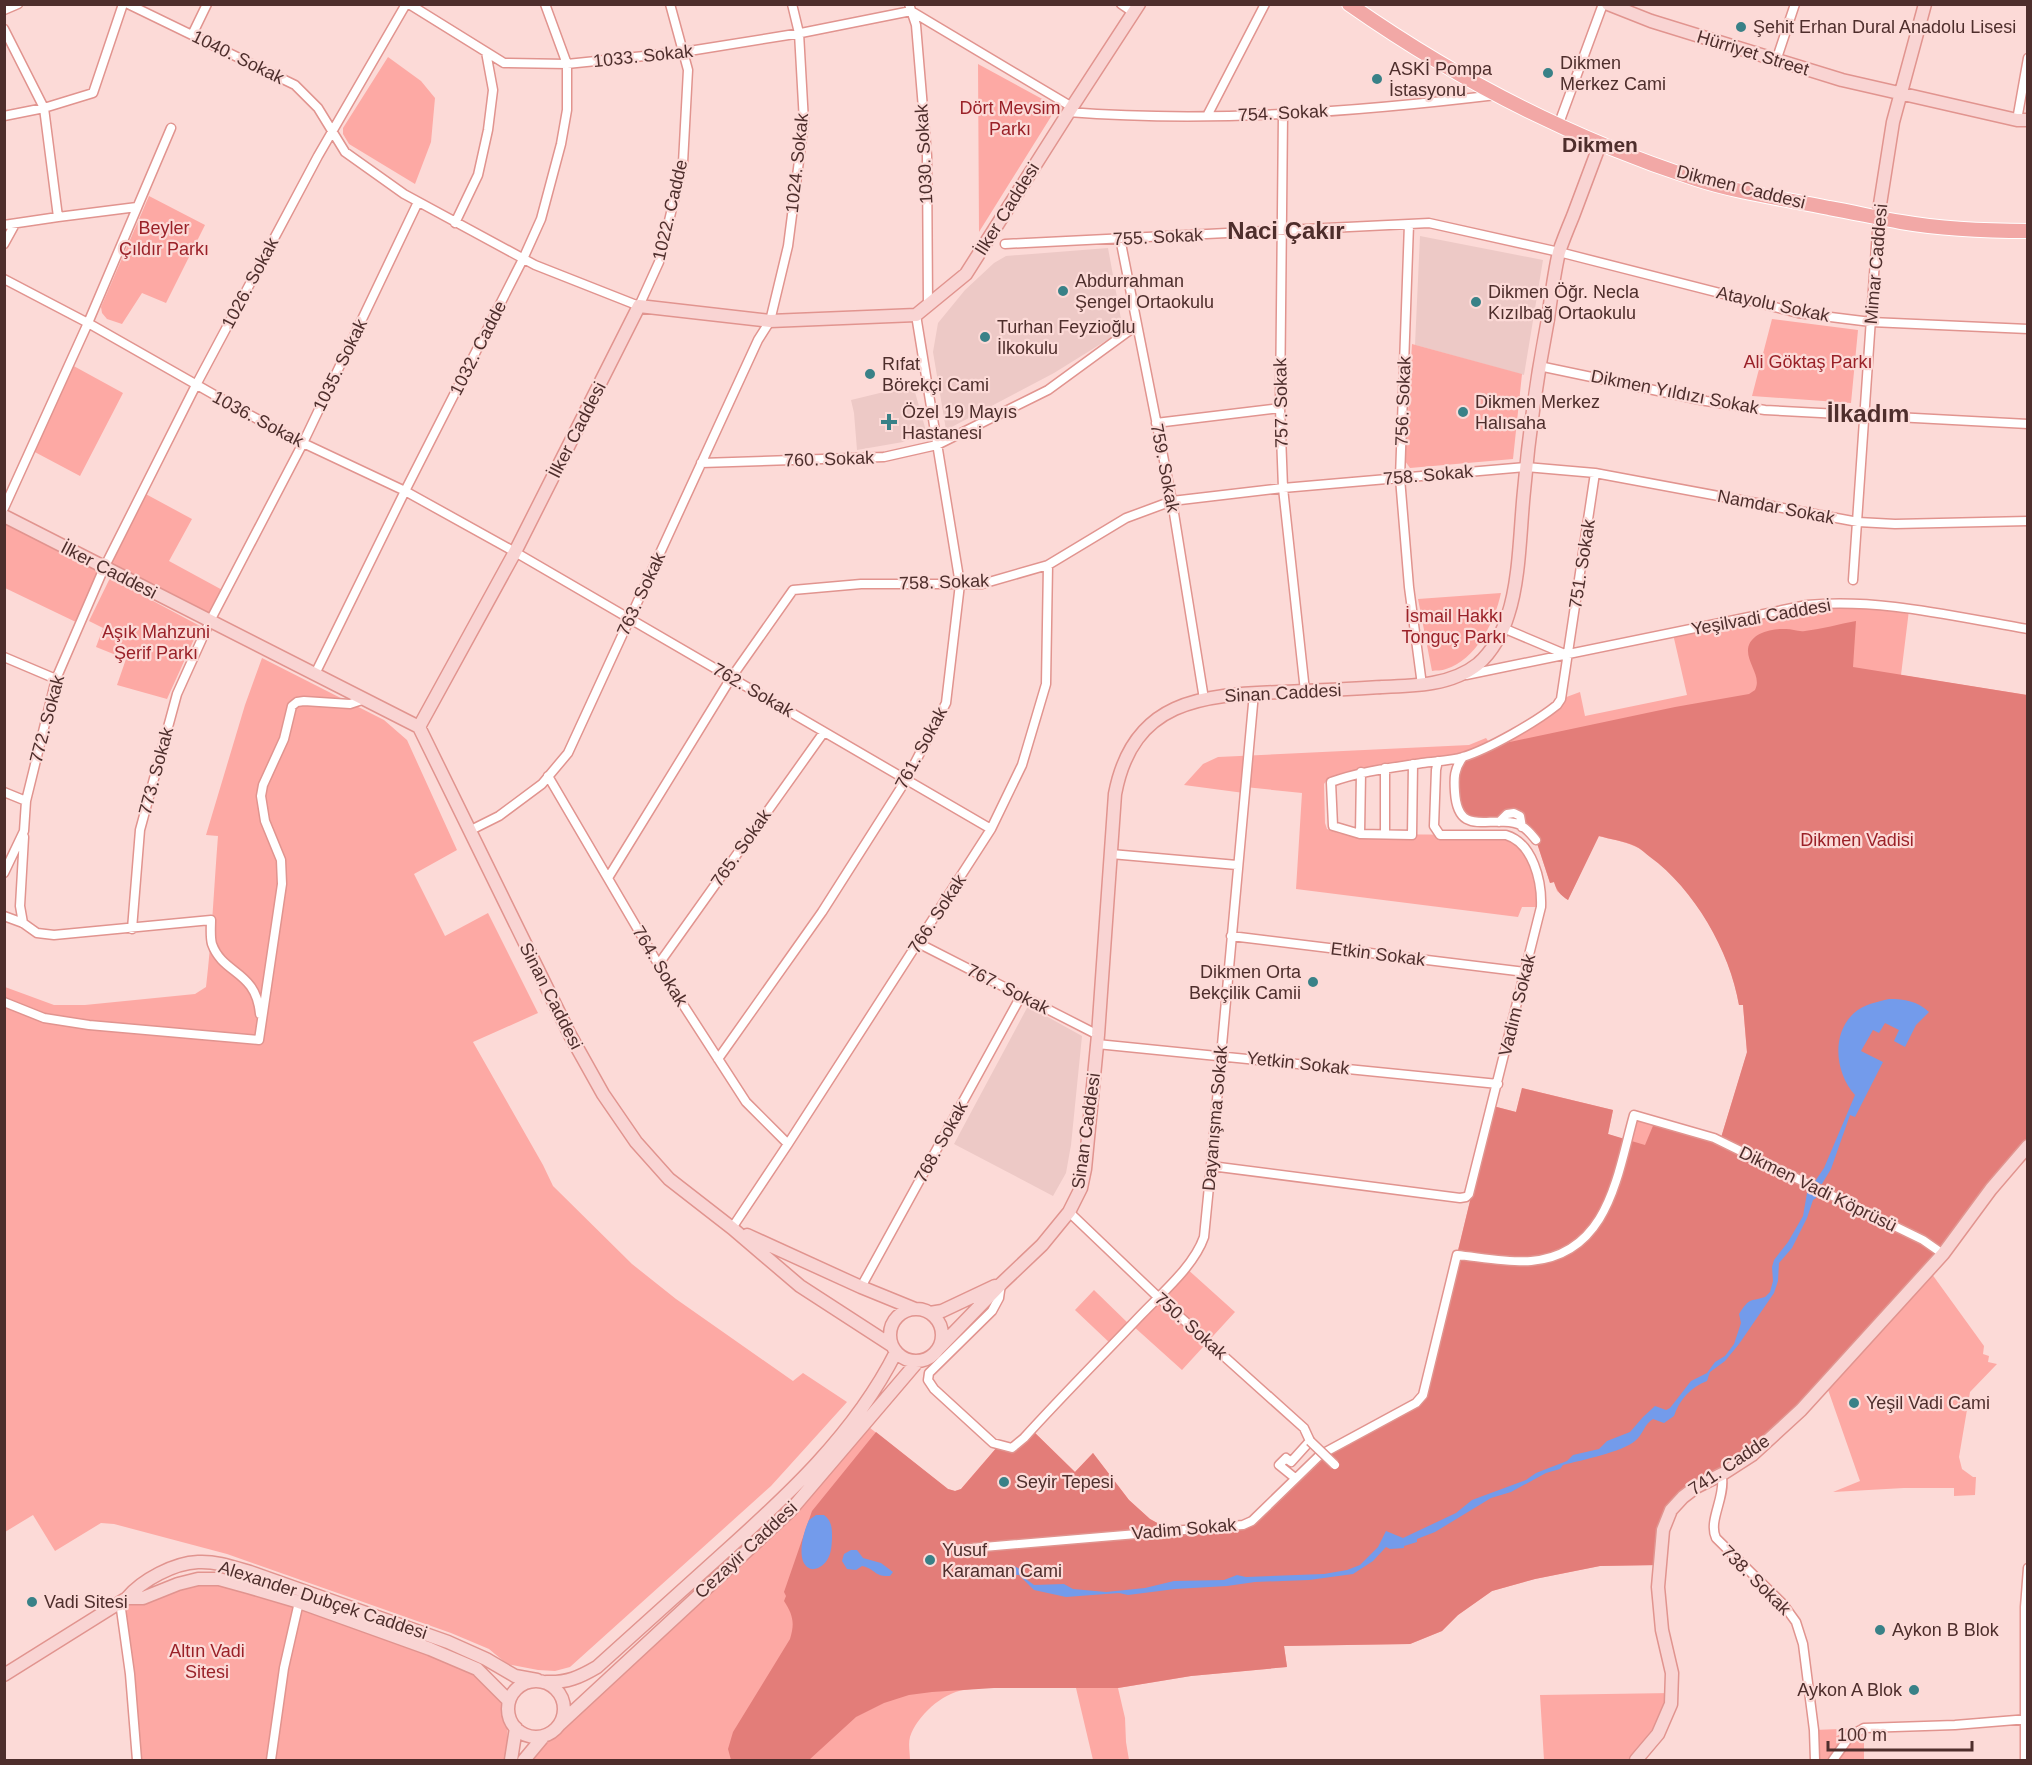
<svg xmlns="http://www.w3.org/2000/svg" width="2032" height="1765" font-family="Helvetica,sans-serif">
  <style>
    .built { fill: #edc9c6 }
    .green { fill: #fda9a4 }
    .forest { fill: #e37d79 }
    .water { fill: #739beb }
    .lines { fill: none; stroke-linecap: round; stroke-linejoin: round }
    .street-casing { stroke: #e1948f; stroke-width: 11 }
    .secondary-casing { stroke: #e1948f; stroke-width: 15 }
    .primary-casing { stroke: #fff; stroke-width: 16 }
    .street { stroke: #fff; stroke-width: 8 }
    .secondary { stroke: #f9d4d3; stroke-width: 12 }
    .primary { stroke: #f2a8a6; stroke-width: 14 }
    .street-bridge-casing { stroke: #e1948f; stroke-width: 11; stroke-linecap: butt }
    .street-bridge { stroke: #fff; stroke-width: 8 }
    .poi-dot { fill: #398187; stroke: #fcdad7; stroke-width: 2 }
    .labels { text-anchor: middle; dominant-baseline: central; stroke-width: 4.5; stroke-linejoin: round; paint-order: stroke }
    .poi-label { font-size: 18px; fill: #4e2e2c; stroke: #fcdad7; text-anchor: start }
    .street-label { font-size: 18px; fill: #4e2e2c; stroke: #fcdad7 }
    .park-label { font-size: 18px; fill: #9a2128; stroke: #fcdad7 }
    .quarter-label { font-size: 21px; font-weight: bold; fill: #4e2e2c; stroke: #fcdad7 }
    .district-label { font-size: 24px; font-weight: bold; fill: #4e2e2c; stroke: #fcdad7 }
  </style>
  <rect width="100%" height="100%" fill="#fcdad7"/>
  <path class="built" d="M1420,236l123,24 -19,115 -109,-30z
    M1108,248l13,71 -1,13 -66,41 -108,57 -13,-78 5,-29 27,-33 29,-27 12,-7z
    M913,385l13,46 -23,11 -46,8 -3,-37 -3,-13z
    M1028,1006l54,30 -11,109 -5,28 -13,23 -99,-52z"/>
  <path class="green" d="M388,57l33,24 14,17 -4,44 -16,42 -66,-40 -6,-10v-6z
    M978,64l79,43 -78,125z
    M149,196l56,29 -39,78 -24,-10 -20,31 -15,-5 -5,-6 -1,-6z
    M1772,319l86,11 -7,73 -99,-7z
    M1412,344l110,30 -9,85 -103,9 -5,-7z
    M70,364l53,29 -43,83 -49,-26z
    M142,492l50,27 -23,42 57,31 -16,29 -106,-53 -24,56 -75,-36 -1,-66 100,46z
    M110,578l90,48 -33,73 -50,-14 9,-26 -30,-12 7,-19 -14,-7z
    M1501,593c-6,28 -25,67 -55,76 -4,2 -10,1 -14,2l-14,-72z
    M1807,605l102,5 -8,65 126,20 -98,575 55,76 -1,8 6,2 -1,6 9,2 -27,28 -11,65 3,12 11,8h3l-1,18 -21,1v-8h-50l-71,4 27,-11 -34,-97 -150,119 -17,62 -59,1 -65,13 -43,12 -34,24 -16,16 -32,13 -126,2 3,21 -96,9 -73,12 7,30 1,24 3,18h-36l-17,-72c-36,0 -76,-4 -112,2 -22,3 -47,26 -54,47 -2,7 0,16 0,23h-386l20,-24 14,-10 233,-216 74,-86 83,65 7,2 6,-2 37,-43 14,2 20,-18 43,42 18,-19 36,47 21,19 20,11 73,-5 180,-130 70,-289 23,6 6,-24 91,22 -5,24 18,6 8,-25 86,26 27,-88 -4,-48h-4c-9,-55 -45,-116 -89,-149 -5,-3 -10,-8 -16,-10 -11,-5 -24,-7 -36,-10l-30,64 -11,-9 -3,-9 -4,1 -14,-43 -74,-83 -133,20 -5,7 1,39 2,6 14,5 165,1 21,14 14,58h-19l-4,10 -222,-28 6,-96 -57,-6 -1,6 -60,-8 19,-21 15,-7 251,-12 17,-7 5,7 70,-46 19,-7 5,24 102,-21 -14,-61z
    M262,658l122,62 23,20 50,110 -43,24 31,62 43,-23 50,100 -65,29 70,123 10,21 79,78 44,35 117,82 10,-8 44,29 -76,84 -201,181 -15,4 -17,-1 -31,-6 -18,-15 -38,-16 -224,-79 -113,-30 -13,-1 -46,28 -22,-36 -28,17v-545l49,18h31l110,-11 11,-7c6,-50 8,-101 12,-151l-12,-1 39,-130z
    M1185,1267l50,45 -53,58 -50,-45z
    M1094,1290l37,36 -19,19 -37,-35z
    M219,1579l211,70 65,37 13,24 -1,50h-370l-17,-158z
    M1672,1693l-1,11 -35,56h-92l-4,-65z
    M1864,1728v32h-49l-1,-30z"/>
  <path class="forest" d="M1856,621l-3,46 174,28v451l-84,108 -177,189 -90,60 -17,62 -59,1 -65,13 -43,12 -34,24 -16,16 -32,13 -126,2 3,21 -96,9 -73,12h-124l-62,4 -23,3 -25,8 -28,14 -47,43h-78l-3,-11 5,-17 57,-93c5,-16 3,-24 -6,-38l2,-5 -2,-4 28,-81 64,-79 72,57 7,2 6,-2 37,-43 14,2 20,-18 43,42 18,-19 36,47 21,19 20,11 73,-5 62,-57 118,-73 70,-289 23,6 6,-24 91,22 -5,24 37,11 10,-24 65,20 27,-89 -4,-47h-4c-9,-54 -45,-116 -89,-148 -5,-4 -10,-9 -15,-11 -11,-5 -25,-7 -36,-10l-31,64c-8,-5 -11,-9 -14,-18l-4,1 -14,-43 -9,-10 -65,-14 -9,-41 10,-18 28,-11 184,-39 74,-13 6,-4c7,-14 -8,-26 -7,-41 2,-16 24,-21 38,-20 6,0 12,3 19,2 17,-2 34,-7 51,-10z"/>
  <path class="water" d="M1889,999c16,0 28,2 40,13l-13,13 -11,22 -11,-6 5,-11 -14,-7 -6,10 -6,-3 -12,21 22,11 -28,55 -5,-2 -19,54 -14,23 -1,6 -3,2 -6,18 -15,30 -13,15 -1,18 -4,12 -35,51 -14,17 -15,11 -3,9c-16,6 -28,19 -33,35l-10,7 -11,-4c-9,5 -10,16 -18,22 -13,11 -53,19 -72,24l-3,4 -14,4 -35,19 -20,6 -56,34 -18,7v3l-13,4v2l-14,1 -4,-2 -13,14 -20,13 -44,6 -54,2 -28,4 -52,3 -47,6 -9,-2 -53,4 -32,-7 -15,-15h-15l-7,-7 17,-2 6,3 6,10 8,6 30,-1 9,5 33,3 39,-4 29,-7 50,-1 13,-5 9,2 78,-3 23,-4 13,-5 18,-18 8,-16 17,7 53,-25 16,-13 54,-20 10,-7 31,-12 6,-6 26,-6 8,-8 23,-9 13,-15 12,-11 11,4 4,-2 21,-27 16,-8 8,-11 10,-6 9,-12 7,-21 -2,-9c11,-17 10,-12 26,-17l5,-5 3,-11 -1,-14 2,-7 14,-18 15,-26 4,-23 17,-25 31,-73c-20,-22 -24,-61 -1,-82 10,-9 23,-11 35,-14z
    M816,1515h8c7,5 8,12 8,20 0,13 -1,27 -14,33 -4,1 -6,2 -9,0 -14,-7 -5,-38 0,-48z
    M851,1550h6l6,8 18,5 12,9 -3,4c-16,1 -14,-7 -28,-10l-6,4 -9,-1 -5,-8 2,-7z"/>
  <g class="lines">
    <g class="street-casing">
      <path id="street" d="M128,4l167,81 23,23 27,44 59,42 131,71 104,41 20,-44 24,-99 5,-93 -18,-66
        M409,4l95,59 63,1 116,-12 118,-19 110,-22 161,96
        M909,4l7,21 11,131 1,150
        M1121,4l13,9
        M4,10l14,-6
        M4,29l40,79 14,109 -54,8
        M192,35l15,-31
        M1776,61l19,-57
        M1068,112c143,11 286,0 428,-17
        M1283,114l-3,294 3,80 22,203
        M4,116l40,-8 49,-15 30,-89
        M1207,116l58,-112
        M2017,120l11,-62
        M1558,126l45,-122
        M58,217l79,-10
        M455,223l23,-48 10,-45 5,-40 -7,-38
        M1409,224l-9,254 9,109 13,98
        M1120,238l52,263 32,198
        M4,244l11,-20
        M1005,244l424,-21 130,29 239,61 73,9 157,7
        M4,279l84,44 160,91 55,29 102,48 110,61 476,277
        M1539,366l167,35 59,9 263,14
        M1156,423l124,-15
        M701,463l183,-6 53,-12 111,-55 89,-65
        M4,508l84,-185 83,-195
        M1853,580l25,-363
        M1503,628l64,27
        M4,657l52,22
        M315,674l90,-183 118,-232 18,-40 20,-75 6,-34v-46l-22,-60
        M1466,675l341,-70c74,-7 148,12 221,24
        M1463,757c-9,12 -9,21 -8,35 3,47 35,22 63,32 8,3 13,10 18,16
        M1413,764l-1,71 -52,-1 -27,-8 -2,-44c31,-11 59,-14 91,-19 13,-2 28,-2 41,-6 26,-8 73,-35 94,-52l4,-6 34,-226
        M1385,768v66
        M548,776l123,210 75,116 42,42
        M4,792l22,9
        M1499,822l8,-8 7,-1 6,3 2,11
        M469,831l30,-15 43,-32 26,-31 190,-413 12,-19 18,-75 16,-124 -5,-89 -7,-29
        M1360,834l1,-62
        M1111,854l126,11
        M4,873l20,-42 2,-30 30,-122 48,-111 92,-183 122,-229 88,-152
        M608,878l123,-200 62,-88 68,-6h121l66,-19 78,-47 46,-17 111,-13 243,-21 69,6 263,49 37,2 133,-3
        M4,916l19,7 14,10 17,2 157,-15c0,7 -1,17 1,24 11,31 44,26 48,70
        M23,923l-3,-17 4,-69
        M132,929l8,-99 37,-136 33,-73 93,-178 115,-241
        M1231,936l294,36
        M918,943l180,92
        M658,965l166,-233
        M4,1002l40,16 45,7 170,15 23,-156 -1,-24 -16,-39 -4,-25 2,-11 21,-46 8,-33 5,-4 7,-1 46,3 15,-5
        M1097,1044l401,40
        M718,1059l104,-147 84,-132 40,-77 14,-119 -44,-269
        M1211,1166l249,32 6,-1 3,-3 72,-287c1,-26 -8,-64 -35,-72h-66l-6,-9 2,-56 2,-9
        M1069,1212l89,85 146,131 6,13 -19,21 -5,-4 -7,7 16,13
        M732,1228l56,-84 203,-315 31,-64 24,-81 2,-119
        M1001,1284l-2,14 -7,13 -63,62 -1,7 6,9 59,54 19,5 12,-10c38,-42 78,-82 117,-123 21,-22 53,-49 63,-78l7,-71 43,-473
        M861,1287l160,-291
        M1719,1474l3,4c3,20 -14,43 -6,60l67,66 13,18 7,22 11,86 1,30
        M972,1548l271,-23 9,-4 68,-66 96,-52 7,-8 34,-140c21,2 54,8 74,6 78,-7 86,-86 103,-146l80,23 209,102 20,14
        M120,1602l10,72 7,86
        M271,1760l13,-92 15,-66
        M1833,1760l17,-24 14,-8 91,-3 73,-6
        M2025,1760v-153l3,-39"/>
    </g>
    <g class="secondary-casing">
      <path id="secondary" d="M1608,4l43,17 191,59 175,40h11
        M1878,217l15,-95 32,-118
        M4,516l415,211
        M419,727l96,-175 124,-246 131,15 146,-6 50,-41 106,-167 67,-103
        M419,727l151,308 33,59 33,48 33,37 63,49 68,58 91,59
        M747,1235l114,52 54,22
        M890 1335a26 26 0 1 1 52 0a26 26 0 1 1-52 0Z
        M930,1313l12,-2 53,-25
        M938,1349l64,-66 40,-38 27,-33 12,-24 4,-19 13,-134 17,-241c18,-94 86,-99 166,-102 34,-1 67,-3 101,-5 33,-1 70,-2 96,-23 14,-12 25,-32 30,-49 12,-36 12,-86 16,-124 5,-58 13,-115 24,-172 3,-22 6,-45 11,-67 4,-12 9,-24 14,-36 9,-24 18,-48 27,-72
        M127,1598h16l35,-14 20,-5h21l29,8 51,15 131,47 47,20 32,32
        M4,1675l123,-77c15,-18 47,-35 71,-36 18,-1 35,5 52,10l198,70 38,17 29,17 22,4
        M508 1709a28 28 0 1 1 56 0a28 28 0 1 1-56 0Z
        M546,1682c21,1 34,-5 51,-15 41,-37 81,-73 122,-110 67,-60 136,-123 177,-205
        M560,1724l231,-214 127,-149
        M511,1760l5,-32
        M524,1760l20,-24
        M1636,1760l22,-26 13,-30 1,-31 -10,-43 -4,-43 5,-57 8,-20 12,-13 13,-10 28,-14 28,-18 49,-45 142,-156 48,-65 37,-43"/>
    </g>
    <g class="primary-casing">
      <path id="primary" d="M1349,4c107,75 223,135 347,175 43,14 89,20 133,29 24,4 48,10 72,14 41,7 84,9 127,9"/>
    </g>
    <use href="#street" class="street"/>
    <use href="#secondary" class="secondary"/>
    <use href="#primary" class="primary"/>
    <g class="street-bridge-casing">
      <path id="street-bridge" d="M1310,1441l25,24"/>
    </g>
    <use href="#street-bridge" class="street-bridge"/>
  </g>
  <g class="poi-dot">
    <circle cx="1741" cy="27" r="6"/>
    <circle cx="1548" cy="73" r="6"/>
    <circle cx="1377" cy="79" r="6"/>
    <circle cx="1063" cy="291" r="6"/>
    <circle cx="1476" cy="302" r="6"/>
    <circle cx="985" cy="337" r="6"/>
    <circle cx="870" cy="374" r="6"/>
    <circle cx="1463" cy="412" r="6"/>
    <path d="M886 413h6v6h6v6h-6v6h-6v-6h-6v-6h6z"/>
    <circle cx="1313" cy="982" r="6"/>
    <circle cx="1854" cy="1403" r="6"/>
    <circle cx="1004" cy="1482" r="6"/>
    <circle cx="930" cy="1560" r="6"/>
    <circle cx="32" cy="1602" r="6"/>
    <circle cx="1880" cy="1630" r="6"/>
    <circle cx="1914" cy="1690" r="6"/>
  </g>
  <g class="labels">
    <g class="poi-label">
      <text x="1753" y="27">Şehit Erhan Dural Anadolu Lisesi</text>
      <text x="1560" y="63">Dikmen<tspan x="1560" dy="21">Merkez Cami</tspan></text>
      <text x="1389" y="69">ASKİ Pompa<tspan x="1389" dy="21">İstasyonu</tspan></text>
      <text x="1075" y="281">Abdurrahman<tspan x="1075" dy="21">Şengel Ortaokulu</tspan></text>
      <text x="1488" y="292">Dikmen Öğr. Necla<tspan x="1488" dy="21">Kızılbağ Ortaokulu</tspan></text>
      <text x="997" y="327">Turhan Feyzioğlu<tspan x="997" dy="21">İlkokulu</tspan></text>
      <text x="882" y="364">Rıfat<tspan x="882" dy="21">Börekçi Cami</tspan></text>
      <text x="1475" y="402">Dikmen Merkez<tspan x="1475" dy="21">Halısaha</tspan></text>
      <text x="902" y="412">Özel 19 Mayıs<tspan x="902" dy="21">Hastanesi</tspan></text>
      <text x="1301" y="972" text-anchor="end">Dikmen Orta<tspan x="1301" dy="21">Bekçilik Camii</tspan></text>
      <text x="1866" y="1403">Yeşil Vadi Cami</text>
      <text x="1016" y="1482">Seyir Tepesi</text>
      <text x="942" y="1550">Yusuf<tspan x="942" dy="21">Karaman Cami</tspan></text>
      <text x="44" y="1602">Vadi Sitesi</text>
      <text x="1892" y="1630">Aykon B Blok</text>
      <text x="1902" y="1690" text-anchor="end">Aykon A Blok</text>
    </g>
    <g class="street-label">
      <text transform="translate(1753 53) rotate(17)">Hürriyet Street</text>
      <text transform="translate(643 56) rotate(-6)">1033. Sokak</text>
      <text transform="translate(238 57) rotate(26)">1040. Sokak</text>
      <text transform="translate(1283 113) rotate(-3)">754. Sokak</text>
      <text transform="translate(924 154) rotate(-93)">1030. Sokak</text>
      <text transform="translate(797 163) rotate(-84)">1024. Sokak</text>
      <text transform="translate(1741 187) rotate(14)">Dikmen Caddesi</text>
      <text transform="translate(1007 209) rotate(-58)">İlker Caddesi</text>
      <text transform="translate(670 210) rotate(-77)">1022. Cadde</text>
      <text transform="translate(1158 237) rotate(-3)">755. Sokak</text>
      <text transform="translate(1876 264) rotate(-85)">Mimar Caddesi</text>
      <text transform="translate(250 283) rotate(-62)">1026. Sokak</text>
      <text transform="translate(1773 304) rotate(12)">Atayolu Sokak</text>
      <text transform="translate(478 348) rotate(-63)">1032. Cadde</text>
      <text transform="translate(340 365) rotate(-64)">1035. Sokak</text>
      <text transform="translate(1675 392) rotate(11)">Dikmen Yıldızı Sokak</text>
      <text transform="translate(1403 401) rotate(-88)">756. Sokak</text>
      <text transform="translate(1281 403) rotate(-91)">757. Sokak</text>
      <text transform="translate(258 419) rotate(28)">1036. Sokak</text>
      <text transform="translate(577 430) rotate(-63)">İlker Caddesi</text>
      <text transform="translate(829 459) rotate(-2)">760. Sokak</text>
      <text transform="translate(1165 468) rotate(79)">759. Sokak</text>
      <text transform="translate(1428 475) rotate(-5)">758. Sokak</text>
      <text transform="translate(1776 507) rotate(11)">Namdar Sokak</text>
      <text transform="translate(1582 564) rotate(-81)">751. Sokak</text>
      <text transform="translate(109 570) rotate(27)">İlker Caddesi</text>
      <text transform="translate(944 582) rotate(-2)">758. Sokak</text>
      <text transform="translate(641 594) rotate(-65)">763. Sokak</text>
      <text transform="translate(1761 617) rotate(-10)">Yeşilvadi Caddesi</text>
      <text transform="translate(753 690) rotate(30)">762. Sokak</text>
      <text transform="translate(1283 693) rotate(-3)">Sinan Caddesi</text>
      <text transform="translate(47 719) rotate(-75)">772. Sokak</text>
      <text transform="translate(921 748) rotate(-62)">761. Sokak</text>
      <text transform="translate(156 771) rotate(-75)">773. Sokak</text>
      <text transform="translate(741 848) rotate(-55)">765. Sokak</text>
      <text transform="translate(937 914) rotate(-57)">766. Sokak</text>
      <text transform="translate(1378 954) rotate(7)">Etkin Sokak</text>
      <text transform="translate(660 966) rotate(59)">764. Sokak</text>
      <text transform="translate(1008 989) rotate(27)">767. Sokak</text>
      <text transform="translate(551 996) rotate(63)">Sinan Caddesi</text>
      <text transform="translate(1517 1005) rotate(-76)">Vadim Sokak</text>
      <text transform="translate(1298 1063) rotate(6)">Yetkin Sokak</text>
      <text transform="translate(1215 1118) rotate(-85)">Dayanışma Sokak</text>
      <text transform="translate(1086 1131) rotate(-82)">Sinan Caddesi</text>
      <text transform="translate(941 1142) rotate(-61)">768. Sokak</text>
      <text transform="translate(1818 1189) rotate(26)">Dikmen Vadi Köprüsü</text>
      <text transform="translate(1191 1326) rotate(42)">750. Sokak</text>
      <text transform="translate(1729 1465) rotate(-34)">741. Cadde</text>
      <text transform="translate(1184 1529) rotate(-5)">Vadim Sokak</text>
      <text transform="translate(746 1550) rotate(-43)">Cezayir Caddesi</text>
      <text transform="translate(1756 1580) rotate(45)">738. Sokak</text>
      <text transform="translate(323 1600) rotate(18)">Alexander Dubçek Caddesi</text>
    </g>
    <g class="park-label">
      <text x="1010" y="108">Dört Mevsim<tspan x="1010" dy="21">Parkı</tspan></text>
      <text x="164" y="228">Beyler<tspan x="164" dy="21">Çıldır Parkı</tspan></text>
      <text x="1808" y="362">Ali Göktaş Parkı</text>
      <text x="1454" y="616">İsmail Hakkı<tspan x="1454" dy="21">Tonguç Parkı</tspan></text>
      <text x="156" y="632">Aşık Mahzuni<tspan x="156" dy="21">Şerif Parkı</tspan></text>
      <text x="1857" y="840">Dikmen Vadisi</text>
      <text x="207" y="1651">Altın Vadi<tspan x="207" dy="21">Sitesi</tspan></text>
    </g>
    <g class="quarter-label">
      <text x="1600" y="144">Dikmen</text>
    </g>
    <g class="district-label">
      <text x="1286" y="230">Naci Çakır</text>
      <text x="1868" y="413">İlkadım</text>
    </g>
  </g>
  <rect width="2032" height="1765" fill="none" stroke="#4e2e2c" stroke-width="12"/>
  <path d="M1828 1741v9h144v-9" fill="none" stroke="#4e2e2c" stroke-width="3"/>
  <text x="1837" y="1741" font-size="18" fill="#4e2e2c" stroke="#fcdad7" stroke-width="4.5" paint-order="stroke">100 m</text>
</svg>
